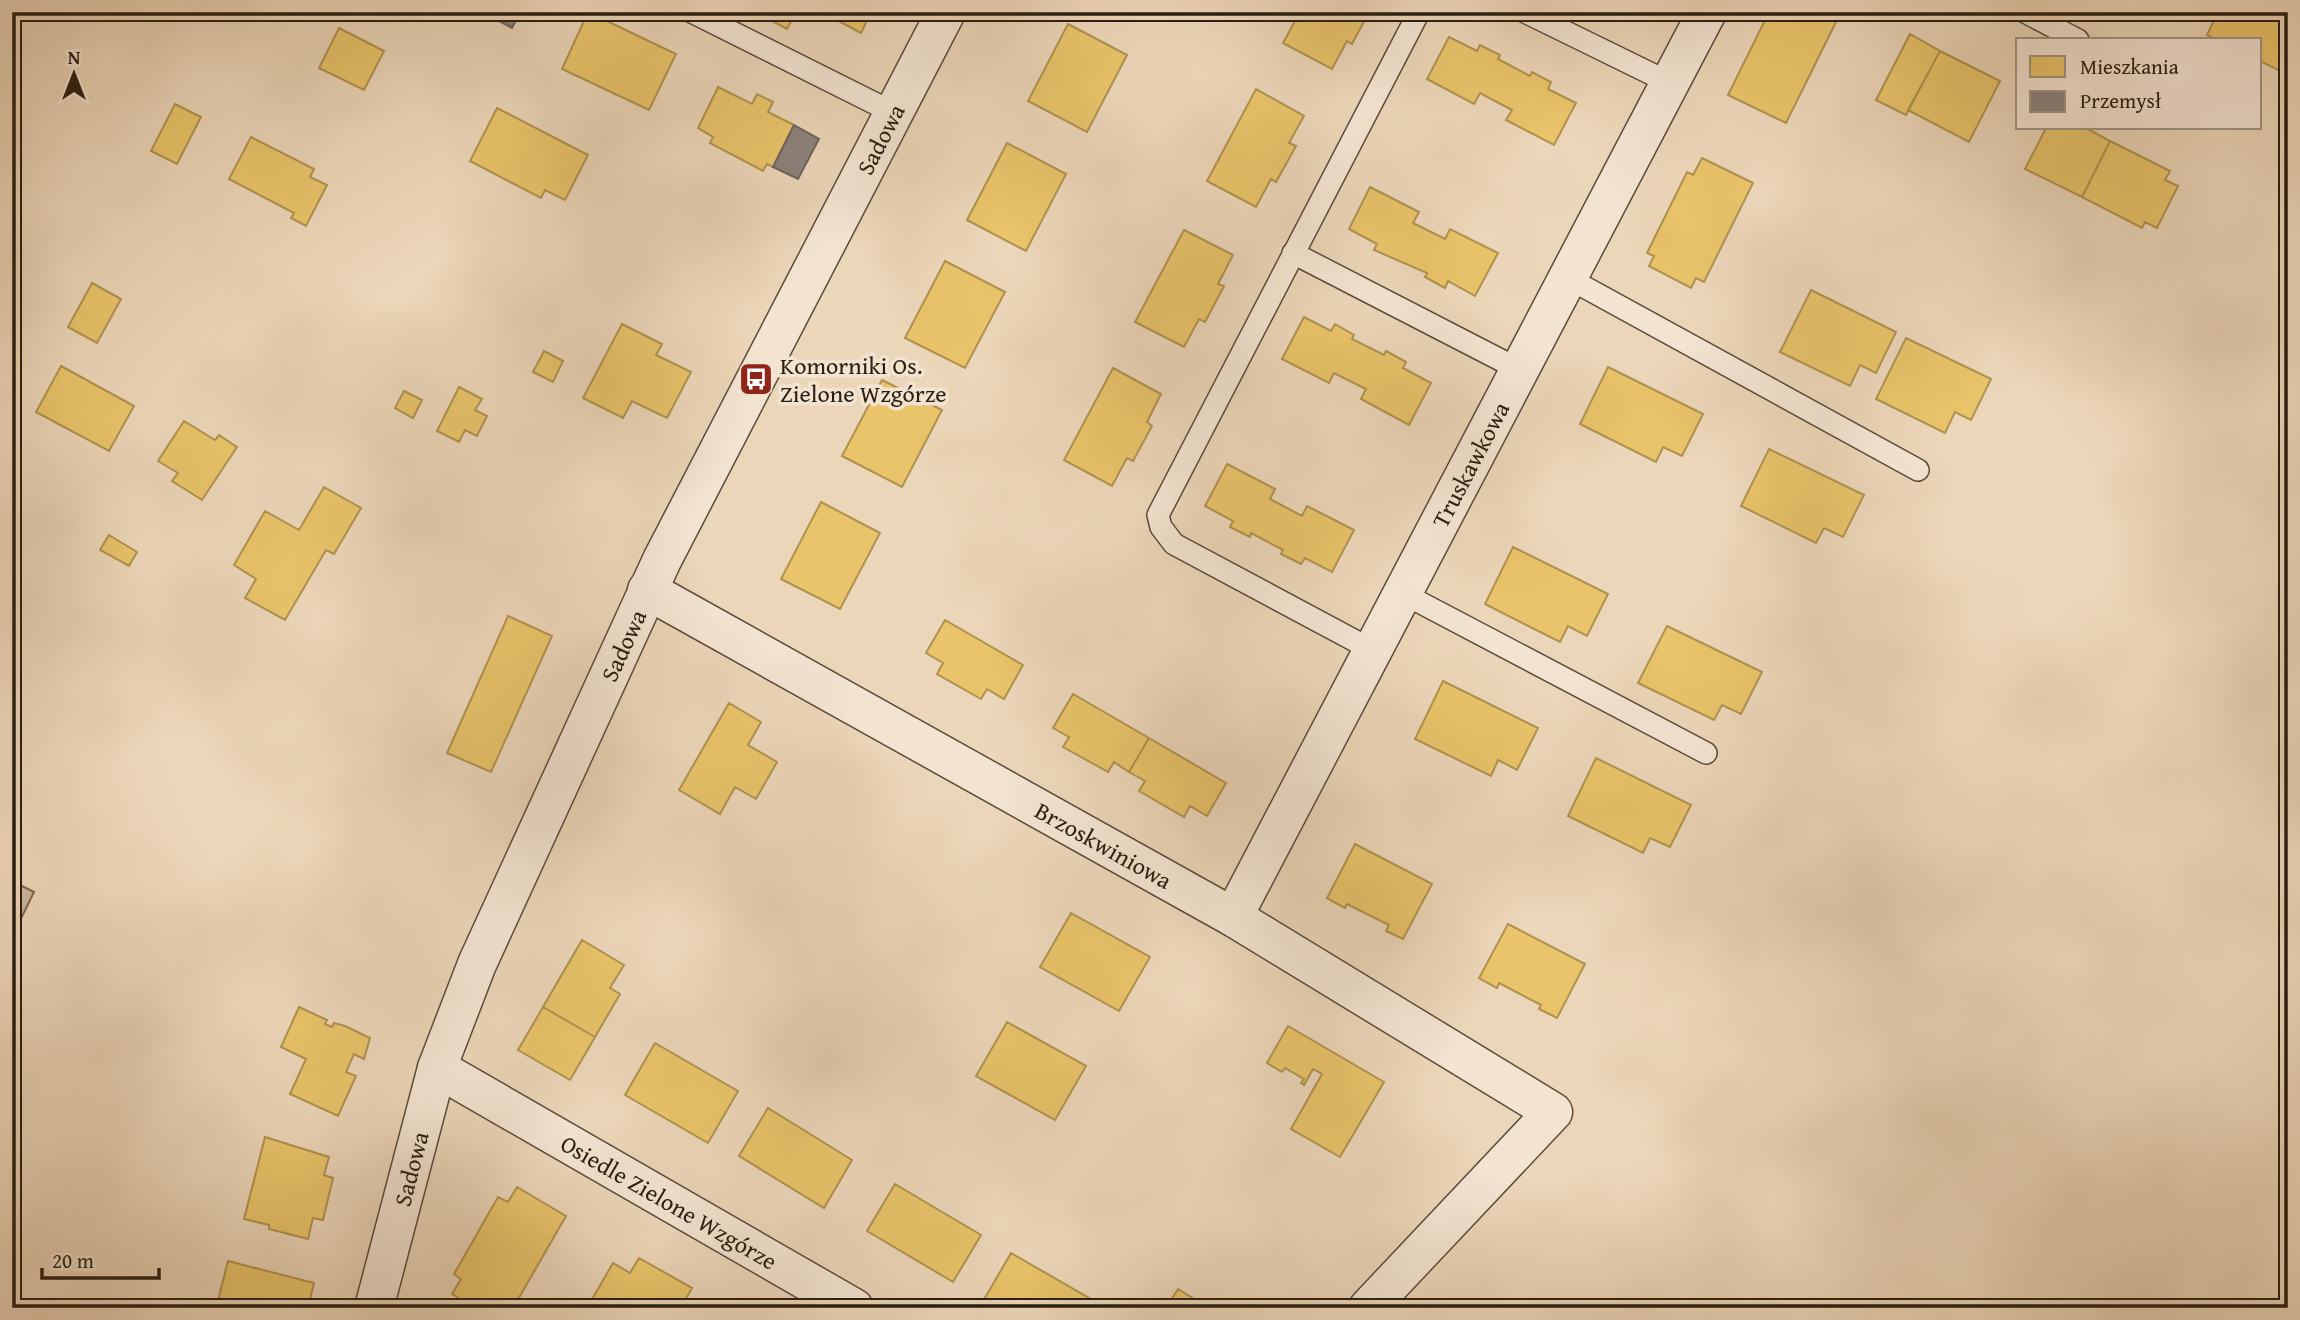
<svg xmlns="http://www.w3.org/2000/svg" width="2300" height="1320" font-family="'Gentium Book Plus',serif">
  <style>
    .green { fill: #cbb79c; stroke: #7a6a56; stroke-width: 2 }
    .homes { fill: #e9c46a; stroke: #af924f; stroke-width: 2 }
    .industry { fill: #8a817c; stroke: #6d635b; stroke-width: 2 }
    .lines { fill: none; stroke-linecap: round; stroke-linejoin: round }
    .lane-casing { stroke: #5a4c3a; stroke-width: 24 }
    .street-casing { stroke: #5a4c3a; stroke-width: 41 }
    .lane { stroke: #f3e4d2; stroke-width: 21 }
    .street { stroke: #f3e4d2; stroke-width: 38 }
    .labels { text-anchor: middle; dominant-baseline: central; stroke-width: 7; stroke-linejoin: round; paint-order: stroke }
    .street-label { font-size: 24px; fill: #291e0f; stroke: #f3e4d2 }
    .poi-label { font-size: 24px; fill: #291e0f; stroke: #f3e4d2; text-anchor: start }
  </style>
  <rect width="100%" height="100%" fill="#ecd6b9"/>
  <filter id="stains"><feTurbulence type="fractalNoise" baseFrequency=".00286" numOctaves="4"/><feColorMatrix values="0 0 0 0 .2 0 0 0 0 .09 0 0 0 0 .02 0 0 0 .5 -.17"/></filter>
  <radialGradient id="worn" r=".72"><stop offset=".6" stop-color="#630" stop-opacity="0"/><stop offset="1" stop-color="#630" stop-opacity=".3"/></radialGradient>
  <path class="green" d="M12,881l22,11 -22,45z"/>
  <path class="homes" d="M588,12l88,42 -27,56 -87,-41z
    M755,12h41l-9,17z
    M822,12h49l-10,21z
    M1300,12h69l-17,32 -5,-3 -15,28 -49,-26z
    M1769,12h72l-55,111 -58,-28z
    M2218,12h70v63l-28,-14v-21h-42l-11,-5z
    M1068,24l59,31 -40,77 -59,-31z
    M339,28l45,23 -20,39 -45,-22z
    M1910,34l30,17 -34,64 -30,-15z
    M1449,37l28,14 3,-6 20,10 -2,4 32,17 2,-4 19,10 -3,7 28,14 -22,42 -48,-25 6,-10 -32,-17 -6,11 -47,-25z
    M1940,51l60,30 -31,61 -61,-32z
    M718,87l34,17 5,-10 16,8 -5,10 26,13 -21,42 -6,-3 -4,7 -53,-28 3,-6 -15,-9z
    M1256,89l48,27 -15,27 7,3 -20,36 -5,-3 -15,28 -49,-26z
    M175,104l26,13 -24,47 -26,-13z
    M497,108l91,47 -23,45 -20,-10 -4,8 -71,-37z
    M2046,128h40l24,13 -28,56 -57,-28z
    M251,137l63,32 -4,8 17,8 -21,41 -15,-8 3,-5 -65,-34z
    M2110,141l60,30 -5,9 13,6 -21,42 -12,-6 -3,6 -60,-31z
    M1007,143l59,31 -40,77 -59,-31z
    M1702,158l51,25 -49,99 -8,-4 -5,10 -42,-22 5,-10 -7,-3 40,-81 6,3z
    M1370,187l49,25 -6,11 32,16 5,-10 48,24 -23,43 -27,-15 -3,7 -20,-11 2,-4 -53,-23 3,-6 -28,-15z
    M1184,230l49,25 -15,29 6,2 -19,36 -6,-3 -15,28 -49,-25z
    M945,261l60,31 -40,76 -60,-30z
    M92,283l29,16 -24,44 -29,-16z
    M1811,290l85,42 -20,41 -16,-8 -10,21 -70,-34z
    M1304,317l27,14 4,-7 19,11 -2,4 32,16 2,-4 20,11 -3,6 28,15 -22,42 -48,-26 5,-10 -32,-16 -5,10 -47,-24z
    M622,324l40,20 -6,11 35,17 -24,46 -35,-17 -9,17 -40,-20z
    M1906,338l85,41 -20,41 -16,-8 -10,21 -69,-34z
    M544,351l19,10 -10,21 -20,-10z
    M61,366l73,40 -25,45 -73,-39z
    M1608,367l95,47 -21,42 -19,-9 -7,15 -76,-38z
    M1113,368l48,26 -14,28 5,4 -19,35 -6,-3 -15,28 -48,-26z
    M882,380l60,30 -40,77 -60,-31z
    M459,387l23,12 -7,11 12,6 -10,20 -12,-6 -6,12 -22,-11z
    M404,391l18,9 -9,18 -18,-10z
    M184,421l31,19 4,-5 18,12 -35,53 -30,-19 6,-8 -20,-12z
    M1769,449l95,46 -21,42 -19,-9 -8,15 -75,-37z
    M1227,464l48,25 -5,10 32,17 5,-10 47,24 -22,42 -27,-14 -4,6 -20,-10 2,-4 -32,-17 -1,4 -20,-10 3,-6 -28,-15z
    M324,487l37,21 -27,46 -8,-4 -41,70 -40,-22 11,-19 -22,-14 31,-54 34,19z
    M821,502l59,31 -40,76 -59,-30z
    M109,535l28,17 -8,14 -29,-16z
    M1513,547l95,47 -21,42 -19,-10 -8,16 -75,-38z
    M508,616l44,20 -61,136 -44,-19z
    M945,620l78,45 -19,34 -17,-10 -6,10 -44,-25 6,-11 -17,-10z
    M1667,626l95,46 -21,42 -19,-9 -8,15 -76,-37z
    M1443,681l95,47 -21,42 -19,-10 -7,16 -76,-37z
    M1073,694l76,44 -20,34 -15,-10 -6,10 -45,-25 6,-10 -16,-9z
    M729,703l32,19 -13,23 29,17 -21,37 -21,-12 -15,27 -41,-24z
    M1149,738l77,45 -19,33 -17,-10 -6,11 -45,-26 6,-10 -16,-9z
    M1596,758l95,47 -21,42 -20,-9 -7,15 -75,-37z
    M1355,844l77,40 -29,55 -17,-8 3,-6 -42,-21 -2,4 -18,-10z
    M1071,913l79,44 -31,54 -79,-44z
    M1508,924l77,40 -28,54 -18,-9 2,-4 -42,-22 -2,5 -18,-10z
    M582,940l42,25 -14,23 10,6 -25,43 -52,-30z
    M299,1007l28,13 -2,4 7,3 2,-4 11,3 25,12 -6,21 -10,-5 -8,18 10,4 -18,40 -48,-22 16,-35 -25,-12z
    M543,1007l52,30 -25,43 -52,-30z
    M1007,1022l79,44 -31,54 -79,-44z
    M1288,1026l96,56 -44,75 -49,-28 31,-55 -9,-5 -9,16 -3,-2 3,-4 -19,-11 -3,4 -15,-9z
    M655,1043l83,48 -30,52 -83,-48z
    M768,1108l84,52 -28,48 -85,-52z
    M265,1137l64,20 -5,18 9,3 -10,42 -10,-2 -5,21 -39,-10v-4l-25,-6z
    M895,1184l86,51 -28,47 -86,-51z
    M517,1187l49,29 -53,92h-38l-23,-14 9,-15 -7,-5 44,-77 10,5z
    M1011,1253l85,49 -3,6h-102l-9,-5z
    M639,1258l53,30 -9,16 8,4h-104l26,-45 17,10z
    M228,1261l86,22 -6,25h-92z
    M1178,1289l31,19h-43z"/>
  <path class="industry" d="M482,12h38l-8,16z
    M794,125l25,14 -21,40 -25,-12z"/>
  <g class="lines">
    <g class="lane-casing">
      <path id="lane" d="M692,12l202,101
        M1525,12l145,71
        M2025,12l53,28
        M1293,253l227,117
        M1568,278l350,192
        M1404,594l302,159
        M1374,651l-200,-107 -13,-17 -3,-12 261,-503"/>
    </g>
    <g class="street-casing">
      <g id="street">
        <path id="s1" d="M647,590l586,327 320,195 -185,196"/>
        <path id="s2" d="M1233,917l474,-905"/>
        <path id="s3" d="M437,1068l417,240"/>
        <path id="s4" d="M374,1308l63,-240 40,-104 185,-404 284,-548"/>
      </g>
    </g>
    <use href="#lane" class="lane"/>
    <use href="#street" class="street"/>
  </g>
  <defs>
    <g id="bus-square" transform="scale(1.75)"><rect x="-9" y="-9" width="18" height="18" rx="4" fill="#8f2418" stroke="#f3e4d2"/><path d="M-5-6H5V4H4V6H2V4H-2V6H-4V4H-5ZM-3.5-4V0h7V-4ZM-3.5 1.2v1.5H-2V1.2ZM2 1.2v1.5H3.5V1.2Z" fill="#fff"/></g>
  </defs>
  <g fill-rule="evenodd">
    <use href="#bus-square" x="756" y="379"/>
  </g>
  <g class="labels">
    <g class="street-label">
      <text stroke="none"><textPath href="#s4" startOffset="1278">Sadowa</textPath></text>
      <text stroke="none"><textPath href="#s2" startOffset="511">Truskawkowa</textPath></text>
      <text stroke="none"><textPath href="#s4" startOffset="710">Sadowa</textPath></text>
      <text stroke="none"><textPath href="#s1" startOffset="523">Brzoskwiniowa</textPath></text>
      <text stroke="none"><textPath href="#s4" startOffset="144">Sadowa</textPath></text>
      <text stroke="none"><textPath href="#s3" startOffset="268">Osiedle Zielone Wzgórze</textPath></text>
    </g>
    <g class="poi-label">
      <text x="780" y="365">Komorniki Os.<tspan x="780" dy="28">Zielone Wzgórze</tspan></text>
    </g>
  </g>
  <rect width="2300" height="1320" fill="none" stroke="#ecd6b9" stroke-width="42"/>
  <rect x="14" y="14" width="2272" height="1292" fill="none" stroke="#291e0f" stroke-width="3.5"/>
  <rect x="21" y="21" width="2258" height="1278" fill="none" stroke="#291e0f" stroke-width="2"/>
  <rect x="2016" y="38" width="245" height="91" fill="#f3e4d2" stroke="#a29584" stroke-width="2"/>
  <rect x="2030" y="56" width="35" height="21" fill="#e9c46a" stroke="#a29584" stroke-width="2"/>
  <text x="2080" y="74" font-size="21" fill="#291e0f">Mieszkania</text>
  <rect x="2030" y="91" width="35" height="21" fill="#8a817c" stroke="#a29584" stroke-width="2"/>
  <text x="2080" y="108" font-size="21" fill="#291e0f">Przemysł</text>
  <g transform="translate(74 74)" stroke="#f3e4d2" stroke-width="5" paint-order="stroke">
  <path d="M0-5L12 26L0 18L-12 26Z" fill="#291e0f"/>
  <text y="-10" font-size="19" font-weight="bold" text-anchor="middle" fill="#291e0f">N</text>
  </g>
  <path d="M42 1268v10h117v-10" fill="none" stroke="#291e0f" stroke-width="3.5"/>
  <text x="52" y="1268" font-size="21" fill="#291e0f" stroke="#f3e4d2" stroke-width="5" paint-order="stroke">20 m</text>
  <rect width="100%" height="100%" filter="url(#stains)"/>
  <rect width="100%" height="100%" fill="url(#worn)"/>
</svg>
